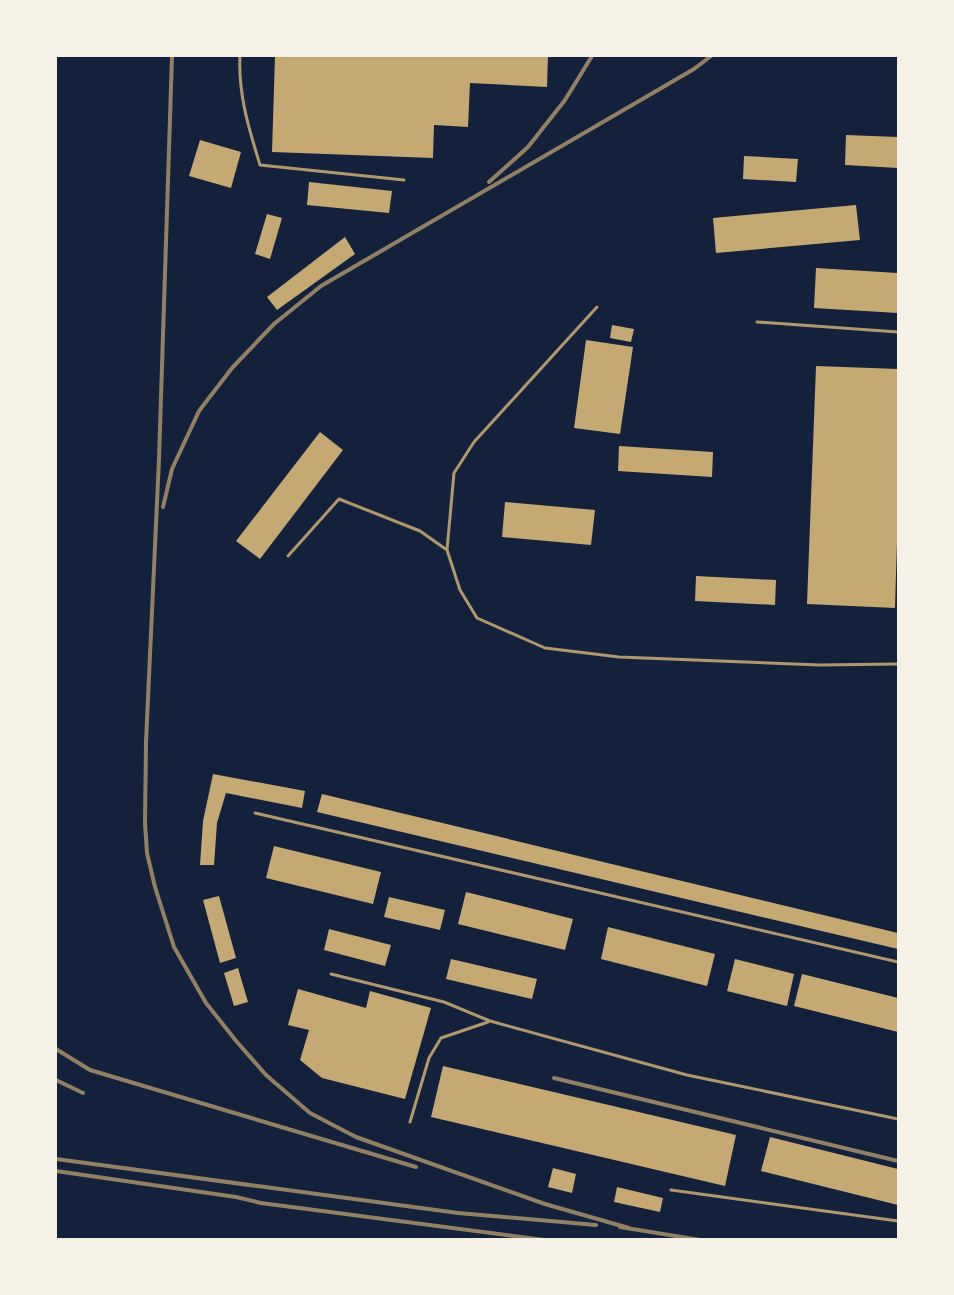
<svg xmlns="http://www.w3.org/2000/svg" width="954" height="1295" font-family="'Source Sans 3',sans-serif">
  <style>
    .building { fill: #c6a872 }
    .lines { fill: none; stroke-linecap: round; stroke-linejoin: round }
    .service { stroke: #b1986c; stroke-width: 3 }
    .rail { stroke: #918062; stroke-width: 4 }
  </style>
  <rect width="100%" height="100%" fill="#14213d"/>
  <path class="building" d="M275,56h273l-1,31 -77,-4 -2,44 -34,-2 -1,33 -161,-6z
    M846,135l52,2v31l-53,-3z
    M200,140l41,12 -10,36 -42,-12z
    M744,156l54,3 -2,23 -53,-3z
    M309,182l83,9 -3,22 -82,-8z
    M856,205l4,35 -144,13 -3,-35z
    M267,214l15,4 -12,41 -15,-5z
    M345,237l10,17 -78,56 -10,-13z
    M816,268l82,5v40l-84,-5z
    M612,325l22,4 -3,13 -21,-4z
    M586,340l47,7 -13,87 -46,-6z
    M816,366l82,3v140l-3,99 -88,-4z
    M320,432l23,18 -83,109 -24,-18z
    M619,446l94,6 -1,25 -94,-6z
    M505,502l90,8 -4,35 -89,-8z
    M696,576l80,4 -1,25 -80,-4z
    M213,774l92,17 -3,17 -76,-15 -9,30 -3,42h-14l3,-44z
    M322,794l576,139v16l-581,-137z
    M274,846l107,26 -8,32 -107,-26z
    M466,892l107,27 -8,31 -107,-26z
    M219,896l17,62 -16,5 -17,-63z
    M389,897l56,13 -5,20 -56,-13z
    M608,927l107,27 -8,32 -106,-27z
    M329,929l62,16 -6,21 -61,-16z
    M451,959l86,20 -5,20 -86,-20z
    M735,959l59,15 -7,32 -60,-15z
    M238,968l10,34 -14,4 -10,-33z
    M802,974l96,24v34l-104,-26z
    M298,989l68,19 4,-17 61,17 -26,91 -83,-21 -22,-18 9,-30 -21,-5z
    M443,1066l293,69 -11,51 -294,-69z
    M770,1137l128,32v36l-137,-34z
    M553,1168l23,6 -4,19 -24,-6z
    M617,1187l46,11 -3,14 -46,-10z"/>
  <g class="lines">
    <path class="service" d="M240,56c-2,38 9,73 20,109l144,15
      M597,307l-123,135 -20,31 -7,77 13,40 17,28 68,30 74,9 201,8 78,-1
      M757,322l141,10
      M288,556l51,-57 81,32 27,19
      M255,813l643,149
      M331,974l113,28 46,19 197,54 211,44
      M410,1122l19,-64 12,-20 47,-16
      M671,1190l227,31"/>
    <path class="rail" d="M172,56l-13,403 -13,283 -1,81 2,30 8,34 19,60 32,56 31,39 29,33 44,38 46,24 189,67 84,24
      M489,182l39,-35 37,-47 27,-44
      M163,507l9,-38 27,-58 33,-43 42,-44 47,-38 373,-217 17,-13
      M56,1049l34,21 326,97
      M554,1078l344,83
      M56,1080l27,13
      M56,1159l402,54 138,12
      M56,1171l180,26 25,6 283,37
      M620,1227l80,13"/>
  </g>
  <rect width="954" height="1295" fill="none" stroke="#f6f1e7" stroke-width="114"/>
</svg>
